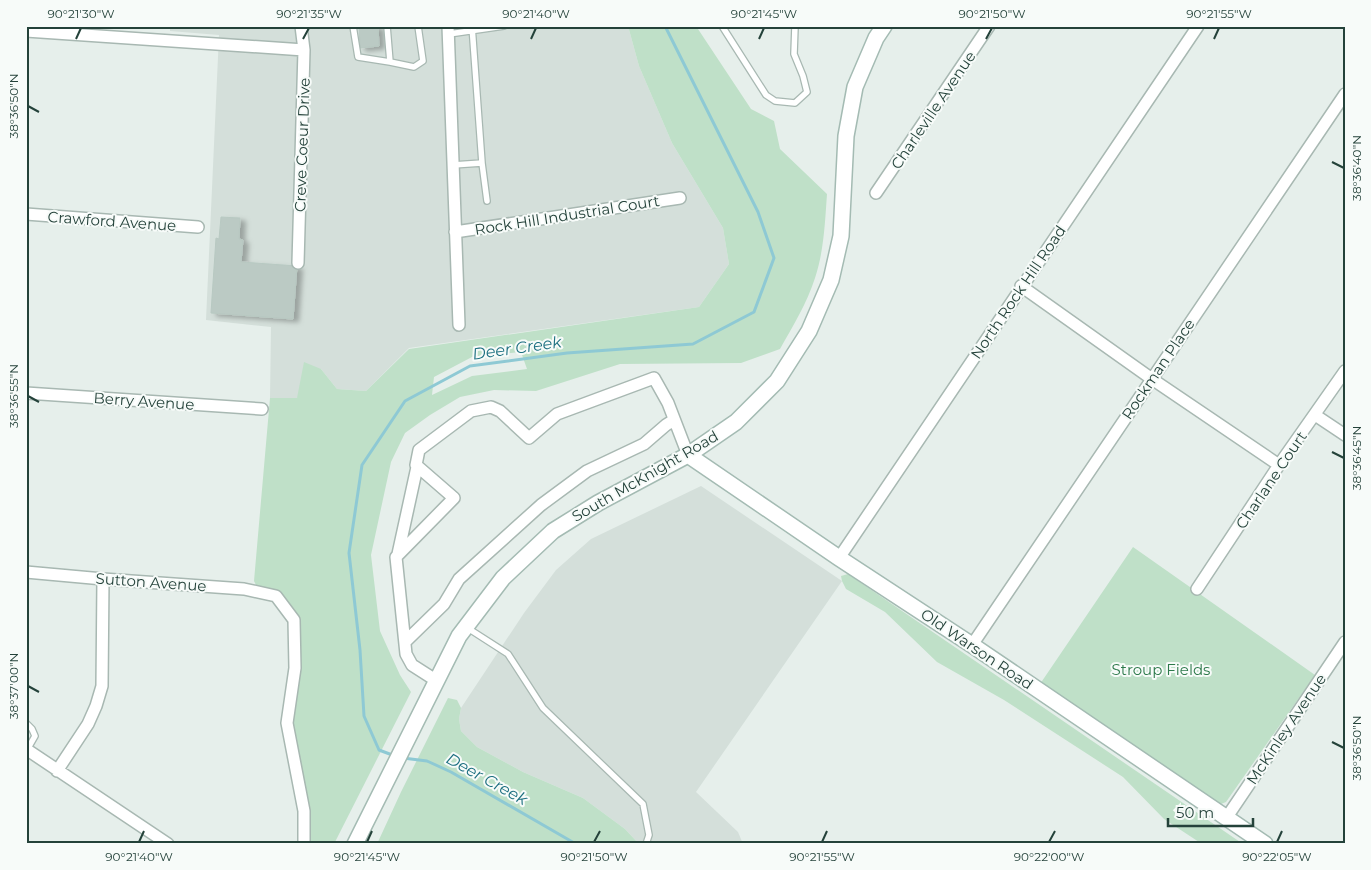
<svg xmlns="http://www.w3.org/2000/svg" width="1371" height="870" font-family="Montserrat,sans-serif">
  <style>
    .built { fill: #d4dfda }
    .green { fill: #bfe0c8; fill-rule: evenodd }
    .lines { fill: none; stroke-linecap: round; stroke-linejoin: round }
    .stream { stroke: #8ec9d4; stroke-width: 3 }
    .building { fill: #bbcac4; stroke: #b8c9c2; filter: url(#shadow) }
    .lane-casing { stroke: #a8b8b2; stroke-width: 8 }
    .street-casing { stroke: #a8b8b2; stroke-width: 14 }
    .secondary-casing { stroke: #a4bbb3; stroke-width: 18 }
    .lane { stroke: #fff; stroke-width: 5.5 }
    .street { stroke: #fff; stroke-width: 11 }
    .secondary { stroke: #fff; stroke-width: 15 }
    .ticks { fill: none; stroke: #24423a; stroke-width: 2 }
    .labels { text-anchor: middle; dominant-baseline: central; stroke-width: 4; stroke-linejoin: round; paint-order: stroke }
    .street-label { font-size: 15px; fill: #24423a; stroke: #f7fbf9 }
    .park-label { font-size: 15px; fill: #2d7a4b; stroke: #f7fbf9 }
    .water-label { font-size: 16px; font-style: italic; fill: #1c6f80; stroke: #f7fbf9 }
    .neatline { fill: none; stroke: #24423a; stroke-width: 2 }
    .ticks-label { font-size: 12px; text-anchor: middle; fill: #24423a }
  </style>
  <defs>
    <filter id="shadow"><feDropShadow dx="5.5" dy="3" stdDeviation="2.5" flood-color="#0004"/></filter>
  </defs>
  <rect width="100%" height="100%" fill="#e6efeb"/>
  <path class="built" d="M170,26h458l11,40 33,77 51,85 6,36 -30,43 -290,41 -43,43 -29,-2 -16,-20 -24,29h-27l1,-71 -65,-7 13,-285 -49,-4z
    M701,486l141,95 -146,211 42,40 5,12h-104l-14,-15 -42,-31 -60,-26 -46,-25 -16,-16 -2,-12 2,-11 63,-95 32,-43 35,-31z"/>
  <path class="green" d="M628,26h68l55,83 23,12 6,28 47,45c-2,28 -3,57 -12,84 -8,25 -22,48 -35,71l-39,14 -121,1 -84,27 -42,-1 -34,7 -30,18 -25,18 -14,29 -20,93 9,76 20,44 11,17 -77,152h-25l1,-14 -18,-101 2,-117c-11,-17 -20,-21 -38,-27l-2,-4 16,-183h27l7,-36 17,7 16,20 29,2 43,-42 290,-42 30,-43 -6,-36 -51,-85 -33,-77zM521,352l6,17 -55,7 -40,19 2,-18 38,-20z
    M1133,547l182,128 -89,127 -10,4 -178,-119z
    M848,574l395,270h-41l-38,-25 -41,-42 -119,-77 -67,-38 -52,-50 -39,-23 -4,-8 -1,-5z
    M448,698l9,2 4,8 -2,11 2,12 16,16 46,25 60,26 42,31 14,15h-262l24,-52z"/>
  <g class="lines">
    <path class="stream" d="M395,756l-16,-6 -15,-34 -4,-66 -11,-97 13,-88 43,-64 65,-35 97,-13 126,-9 61,-32 20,-54 -16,-46 -93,-186
      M403,758l24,3 24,11 125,72"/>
  </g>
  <path class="building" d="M359,26h19l1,20 -19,2z
    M221,217l19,1 -1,21 4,1 -2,22 56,4 -4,53 -82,-6 5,-75 3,1z"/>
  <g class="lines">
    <g class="lane-casing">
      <path id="lane" d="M353,26l5,31 32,5
        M387,26l3,36 24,5 9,-6 -5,-35
        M472,26l10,137 5,38
        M722,26l44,69 9,6 20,2 12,-11 -4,-16 -9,-22 1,-28
        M449,34l55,-8
        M453,165l29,-2
        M466,627l42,27 35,54 100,96 6,31 -3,9
        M26,723l6,6 3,7 -8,14"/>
    </g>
    <g class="street-casing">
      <path id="street" d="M448,26l11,299
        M26,31l278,19
        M876,193l113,-167
        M26,214l172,13
        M455,232l225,-34
        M298,263l6,-213 -3,-24
        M1021,286l131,93 127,86
        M26,393l236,16
        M1315,415l30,20
        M398,554l19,-87
        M839,558l359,-532
        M26,572l77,7 141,10 32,7 18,24 1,48 -8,55 17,88v33
        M1197,589l82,-124 66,-94
        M405,642l39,-38 15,-25 82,-74 46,-34 57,-27 22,-19 8,-5
        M972,645l373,-551
        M437,681l-25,-16 -6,-11 -10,-97 58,-59 -38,-33 3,-15 52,-39 20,-4 9,4 29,27 28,-24 97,-36 14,25 20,52
        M26,749l142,95
        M57,771l31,-47 8,-18 6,-20 1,-107
        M1227,817l118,-175"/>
    </g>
    <g class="secondary-casing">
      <path id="secondary" d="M688,455l151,103 133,87 293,199
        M355,844l104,-208 44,-58 50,-47 45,-28 90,-48 48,-33 41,-41 32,-50 22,-51 10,-44 5,-100 9,-49 21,-49 8,-12"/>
    </g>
    <use href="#lane" class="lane"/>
    <use href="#street" class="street"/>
    <use href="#secondary" class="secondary"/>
  </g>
  <path class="ticks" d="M76,39l5,-11M303,39l6,-11M531,39l5,-11M759,39l5,-11M986,39l6,-11M1214,39l5,-11M28,106l11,6M1332,162l12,6M28,396l11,6M1332,452l12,6M28,686l11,6M1332,742l12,6M139,842l5,-11M367,842l5,-11M594,842l6,-11M822,842l5,-11M1049,842l6,-11M1277,842l5,-11"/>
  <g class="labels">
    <g class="street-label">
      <text transform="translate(933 110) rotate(-56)">Charleville Avenue</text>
      <text transform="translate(302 145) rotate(-88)">Creve Coeur Drive</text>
      <text transform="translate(567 215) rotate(-9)">Rock Hill Industrial Court</text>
      <text transform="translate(112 221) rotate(4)">Crawford Avenue</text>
      <text transform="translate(1018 292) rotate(-56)">North Rock Hill Road</text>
      <text transform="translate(1158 369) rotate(-56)">Rockman Place</text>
      <text transform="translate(144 401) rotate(4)">Berry Avenue</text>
      <text transform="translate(645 476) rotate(-30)">South McKnight Road</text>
      <text transform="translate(1271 480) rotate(-56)">Charlane Court</text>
      <text transform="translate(151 582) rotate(4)">Sutton Avenue</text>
      <text transform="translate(977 649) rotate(34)">Old Warson Road</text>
      <text transform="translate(1286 729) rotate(-56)">McKinley Avenue</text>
    </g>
    <g class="park-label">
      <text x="1161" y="669">Stroup Fields</text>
    </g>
    <g class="water-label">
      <text transform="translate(517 348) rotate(-8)">Deer Creek</text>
      <text transform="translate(487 779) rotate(29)">Deer Creek</text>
    </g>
  </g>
  <rect width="1371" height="870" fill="none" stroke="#f7fbf9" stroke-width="55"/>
  <path d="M1168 818v8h85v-8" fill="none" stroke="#24423a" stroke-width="2.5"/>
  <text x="1176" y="818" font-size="15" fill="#24423a" stroke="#f7fbf9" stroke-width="4" paint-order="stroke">50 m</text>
  <rect x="28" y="28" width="1316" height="814" class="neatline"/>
  <g class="ticks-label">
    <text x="81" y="18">90°21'30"W</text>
    <text x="309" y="18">90°21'35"W</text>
    <text x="536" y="18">90°21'40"W</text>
    <text x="764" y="18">90°21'45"W</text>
    <text x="992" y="18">90°21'50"W</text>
    <text x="1219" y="18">90°21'55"W</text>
    <text transform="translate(14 106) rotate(-90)" y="4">38°36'50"N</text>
    <text transform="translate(1357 168) rotate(-90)" y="4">38°36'40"N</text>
    <text transform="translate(14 396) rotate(-90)" y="4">38°36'55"N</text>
    <text transform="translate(1357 458) rotate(-90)" y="4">38°36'45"N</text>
    <text transform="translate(14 686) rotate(-90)" y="4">38°37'00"N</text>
    <text transform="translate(1357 748) rotate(-90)" y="4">38°36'50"N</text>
    <text x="139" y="861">90°21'40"W</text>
    <text x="367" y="861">90°21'45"W</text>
    <text x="594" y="861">90°21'50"W</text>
    <text x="822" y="861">90°21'55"W</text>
    <text x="1049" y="861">90°22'00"W</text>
    <text x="1277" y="861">90°22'05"W</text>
  </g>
</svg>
